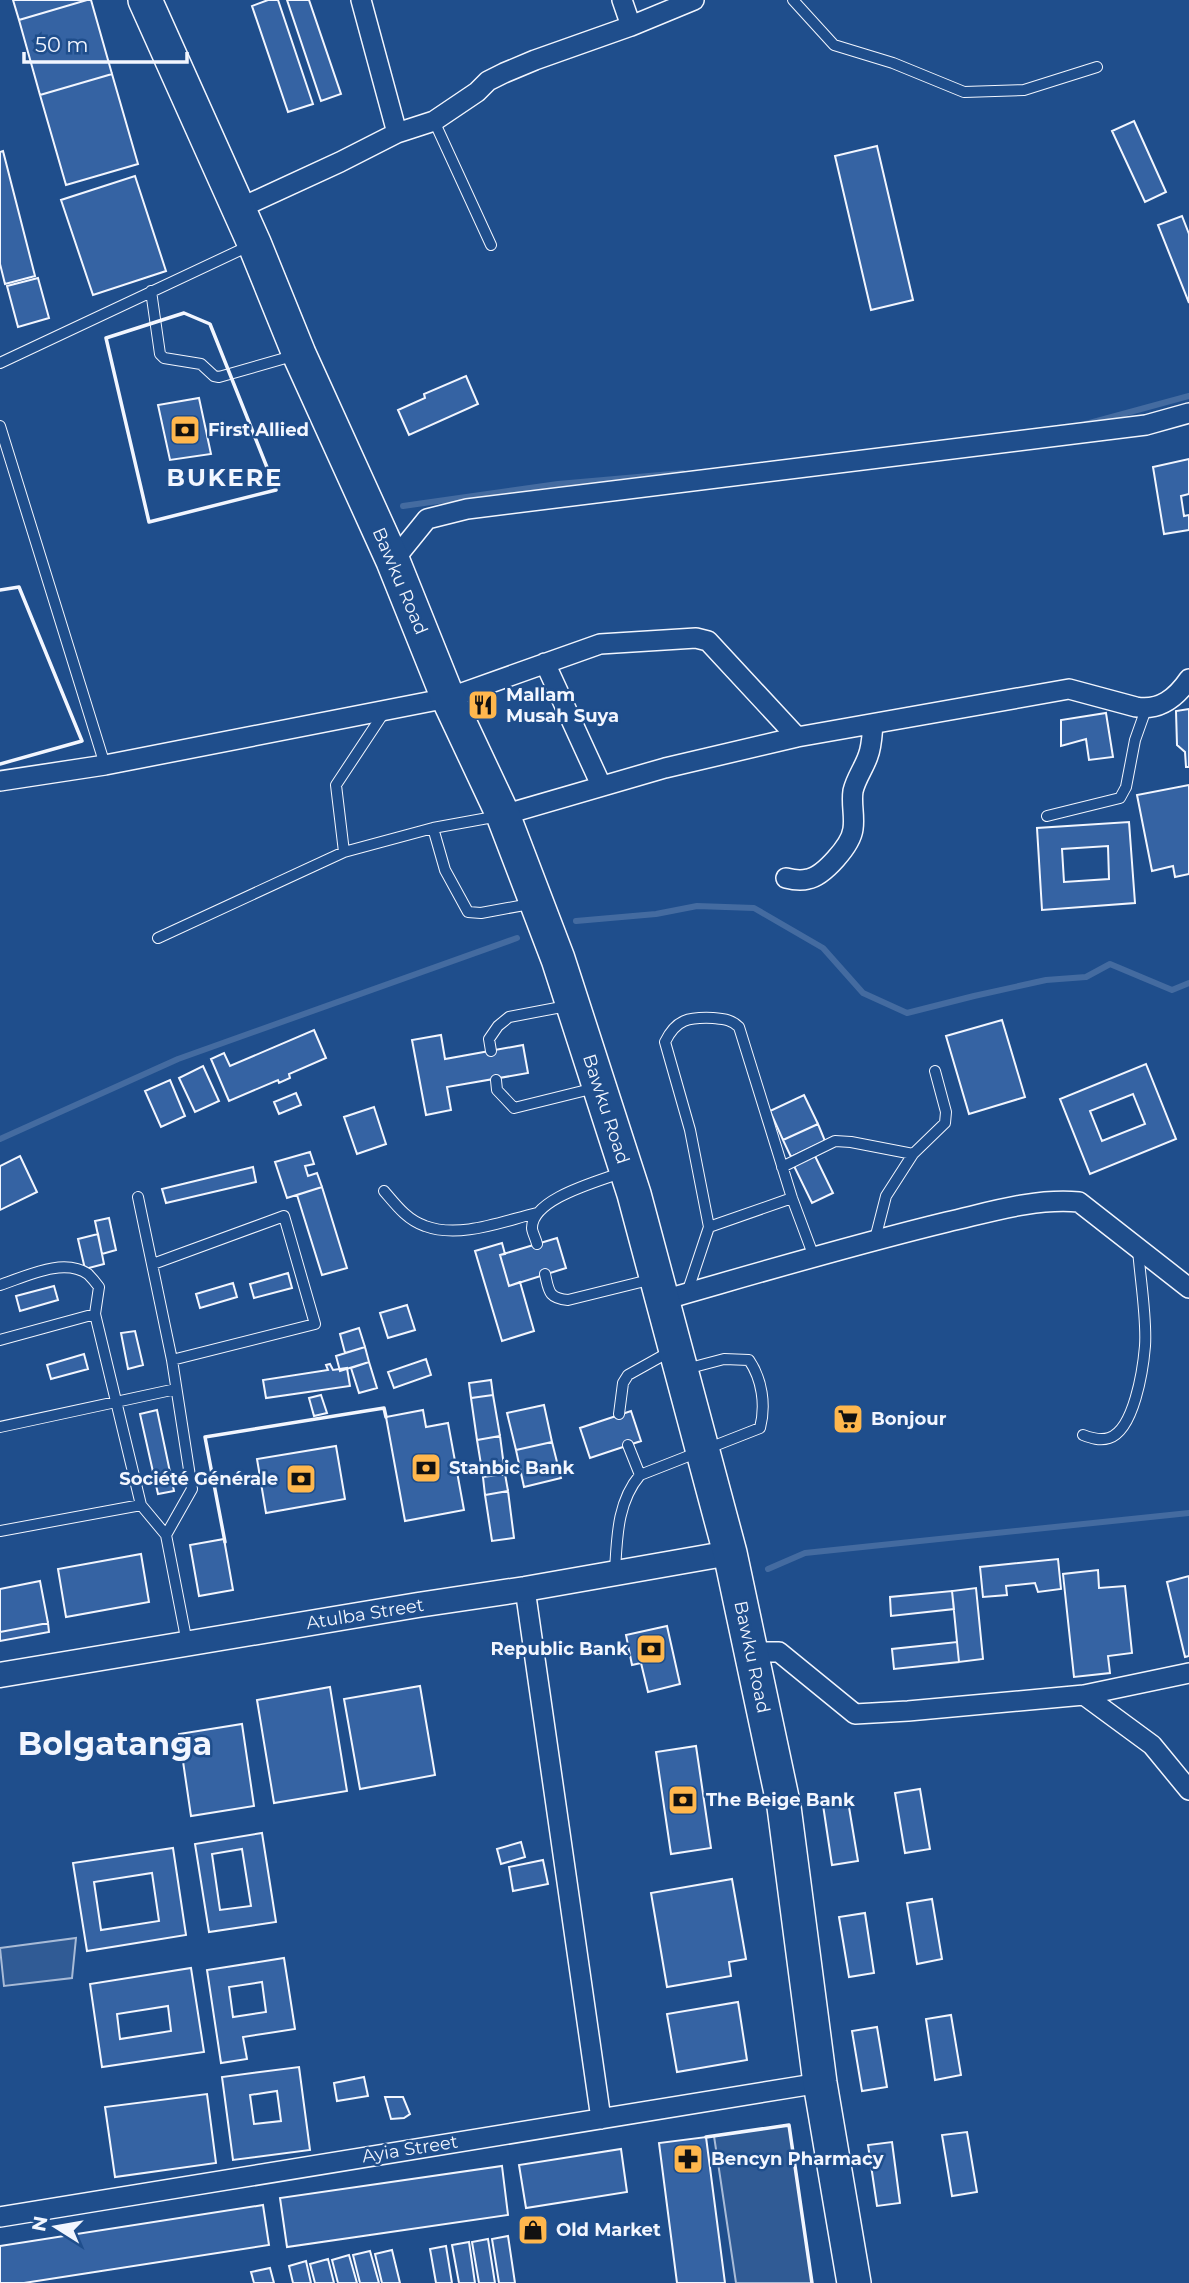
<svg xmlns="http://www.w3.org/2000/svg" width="1189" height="2283" font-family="Montserrat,sans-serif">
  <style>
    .built { fill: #305b95; stroke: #a8bbd7; stroke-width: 2 }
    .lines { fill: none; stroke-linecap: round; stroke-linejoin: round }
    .stream { stroke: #446ba0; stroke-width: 6 }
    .building { fill: #3563a3; stroke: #f2f6ff; stroke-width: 2; fill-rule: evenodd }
    .service-casing { stroke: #f2f6ff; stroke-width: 12 }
    .minor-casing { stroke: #f2f6ff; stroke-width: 22 }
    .tertiary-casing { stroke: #f2f6ff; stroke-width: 27 }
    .trunk-casing { stroke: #f2f6ff; stroke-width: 36 }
    .service { stroke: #1f4e8c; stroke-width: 10 }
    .minor { stroke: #1f4e8c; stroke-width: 19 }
    .tertiary { stroke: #1f4e8c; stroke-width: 24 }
    .trunk { stroke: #1f4e8c; stroke-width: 33 }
    .wall { stroke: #f2f6ff; stroke-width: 3.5 }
    .labels { text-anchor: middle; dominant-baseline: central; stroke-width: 5; stroke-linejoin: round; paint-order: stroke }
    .poi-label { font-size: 18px; font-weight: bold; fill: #f2f6ff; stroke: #1f4e8c; text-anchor: start }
    .street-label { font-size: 18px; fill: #f2f6ff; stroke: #1f4e8c }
    .district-label { font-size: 24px; font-weight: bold; letter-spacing: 2px; fill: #f2f6ff; stroke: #1f4e8c }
    .town-label { font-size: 32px; font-weight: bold; fill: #f2f6ff; stroke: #1f4e8c }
  </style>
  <rect width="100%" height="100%" fill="#1f4e8c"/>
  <path class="built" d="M76,1938l-4,40 -68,8 -4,-38z
    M789,2125l23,158h-76l-22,-147z"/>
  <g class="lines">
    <path class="stream" d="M1086,424l103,-28
      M403,506l155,-22 125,-11
      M576,921l80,-7 41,-8 57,2 69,40 40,45 44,20 67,-17 72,-16 40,-3 24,-13 62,26 17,-7
      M0,1139l178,-80 339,-121
      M768,1569l37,-16 384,-40"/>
  </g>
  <path class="building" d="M13,0h74l-68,20z
    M87,0h4l21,74 -72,21 -21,-75z
    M268,0h10l35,104 -25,8 -36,-106z
    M287,0h22l32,94 -20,7z
    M112,74l26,90 -72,21 -26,-90z
    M1134,121l32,71 -21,10 -33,-71z
    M877,146l36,154 -42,10 -36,-154z
    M3,151l32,125 -30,8 -5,-20v-112z
    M135,176l31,95 -73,24 -32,-95z
    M1182,216l7,18v69l-31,-78z
    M38,278l11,40 -31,9 -11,-41z
    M466,376l12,28 -69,31 -11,-25 27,-12 -1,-4z
    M199,398l12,56 -41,6 -12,-55z
    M1189,459v35l-8,2 3,20 5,-1v15l-25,4 -11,-67z
    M1189,709v58h-3l-1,-15 -8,-7 -1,-34z
    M1106,713l7,44 -24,3 -3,-21 -25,7v-26z
    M1189,785v89l-14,3 -2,-11 -21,5 -15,-76z
    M1129,822l6,81 -93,7 -5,-82zM1108,846l1,33 -45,3 -2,-33z
    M1002,1020l23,77 -56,17 -23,-78z
    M314,1030l12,28 -37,16 1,4 -11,5 -1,-3 -49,21 -18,-42 13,-6 6,13z
    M441,1035l4,24 78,-14 5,28 -81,14 4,23 -25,5 -14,-75z
    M1146,1064l30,75 -86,35 -30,-75zM1133,1094l12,30 -43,17 -12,-30z
    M203,1066l16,35 -24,11 -16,-34z
    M170,1080l15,36 -24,11 -16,-36z
    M296,1093l5,12 -22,9 -5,-12z
    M804,1095l14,29 -35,16 -13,-29z
    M374,1107l12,37 -29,10 -13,-37z
    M818,1124l7,17 -34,16 -8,-17z
    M310,1152l4,12 -9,2 3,10 9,-3 5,14 -35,11 -12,-36z
    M814,1154l19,39 -21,10 -19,-39z
    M20,1156l17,36 -37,18v-44z
    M253,1167l3,15 -90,21 -4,-14z
    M322,1187l25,81 -25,7 -25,-80z
    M109,1218l7,32 -14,4 -7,-33z
    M98,1234l6,30 -19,5 -7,-30z
    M557,1238l9,30 -57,18 -9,-31z
    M502,1243l3,11 -5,1 9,31 11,-4 14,49 -32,10 -27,-90z
    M288,1273l4,15 -38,10 -4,-14z
    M233,1283l4,14 -37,11 -4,-14z
    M54,1286l4,14 -38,11 -4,-15z
    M407,1305l8,25 -27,8 -8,-25z
    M359,1328l6,19 -20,6 -5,-19z
    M135,1331l8,34 -15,4 -7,-36z
    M365,1347l4,15 -29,9 -4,-15z
    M84,1354l4,15 -37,10 -4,-14z
    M426,1359l5,16 -37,13 -6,-16z
    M369,1362l8,26 -18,5 -8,-25z
    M330,1364l3,6 14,-2 3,18 -84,12 -3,-18 65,-10 -2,-5z
    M491,1380l2,15 -22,3 -2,-15z
    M321,1395l6,18 -13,3 -5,-18z
    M493,1395l7,41 -23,4 -6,-42z
    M544,1405l8,37 -36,8 -9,-37z
    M157,1410l17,81 -16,3 -18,-80z
    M423,1410l3,17 22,-4 16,87 -59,11 -19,-104z
    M631,1411l10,30 -51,17 -10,-30z
    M500,1436l5,38 -22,3 -6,-37z
    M552,1442l9,36 -37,9 -8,-37z
    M336,1446l9,53 -79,14 -9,-54z
    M505,1474l3,17 -23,4 -2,-18z
    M508,1491l6,47 -22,3 -7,-46z
    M224,1539l9,51 -34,6 -9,-51z
    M141,1554l8,48 -83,15 -8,-48z
    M1058,1559l3,30 -23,3 -3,-9 -29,3 1,9 -24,2 -3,-30z
    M1098,1570l1,18 26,-2 7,67 -24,3 2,17 -36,4 -11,-103z
    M1189,1576v80l-4,1 -18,-75z
    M40,1581l8,42 -48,9v-43z
    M976,1588l7,71 -24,3 -7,-71z
    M952,1591l2,18 -63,7 -1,-19z
    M48,1623l1,9 -49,9v-9z
    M667,1626l13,58 -32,8 -7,-29 -9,2 -6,-30z
    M957,1642l2,20 -65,7 -2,-20z
    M420,1686l15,89 -75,14 -16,-90z
    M330,1687l17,104 -73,12 -17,-103z
    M242,1724l12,82 -63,10 -12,-82z
    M696,1746l15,102 -40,6 -15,-102z
    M920,1789l10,60 -25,4 -10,-60z
    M848,1801l10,60 -26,4 -9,-60z
    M262,1833l14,89 -67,10 -14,-88zM242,1849l9,57 -31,4 -8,-56z
    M521,1842l4,15 -24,7 -4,-15z
    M173,1848l13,87 -99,16 -14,-88zM152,1873l7,48 -58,9 -7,-48z
    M543,1860l5,24 -35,7 -4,-24z
    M732,1879l14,80 -17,3 2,14 -64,11 -16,-94z
    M932,1899l10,60 -25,5 -10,-61z
    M865,1913l9,60 -25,4 -10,-60z
    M284,1958l11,71 -52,8 4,22 -26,4 -14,-93zM262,1982l4,30 -33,5 -4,-30z
    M191,1968l13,84 -102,15 -12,-83zM168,2006l3,25 -51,8 -3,-25z
    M738,2002l9,58 -70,12 -10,-58z
    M951,2015l10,60 -26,5 -9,-61z
    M877,2027l10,60 -25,4 -10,-60z
    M299,2067l11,83 -77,10 -11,-83zM277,2091l4,30 -27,3 -4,-29z
    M364,2077l4,19 -31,5 -3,-18z
    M207,2094l9,69 -101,14 -10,-70z
    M385,2097h18l7,17 -6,4 -13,1z
    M967,2132l10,60 -25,4 -10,-61z
    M706,2137l19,146h-48l-18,-140z
    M892,2142l8,61 -23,3 -9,-61z
    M621,2149l6,43 -101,16 -7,-43z
    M502,2166l6,49 -221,32 -7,-49z
    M263,2205l6,40 -245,38h-24v-37z
    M508,2236l7,47h-16l-7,-44z
    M488,2239l7,44h-16l-7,-41z
    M469,2242l6,41h-16l-7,-38z
    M446,2246l6,37h-16l-6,-34z
    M392,2250l8,33h-18l-7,-29z
    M370,2251l9,32h-19l-7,-28z
    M349,2255l8,28h-19l-6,-23z
    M328,2259l6,24h-19l-5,-19z
    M306,2261l5,22h-18l-4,-17z
    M270,2268l4,15h-20l-3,-11z"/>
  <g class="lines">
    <g class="service-casing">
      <path id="service" d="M793,0l41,45 59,18 71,29 60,-2 73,-23
        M434,121l57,124
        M151,291l9,63 4,4 37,6 13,12 5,1 77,-22
        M0,363l251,-118
        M0,426l105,339
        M1047,816l73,-18 6,-11 9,-47 11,-31
        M433,828l12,42 23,42 13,1 49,-9
        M344,852l-8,-67 49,-74
        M158,938l186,-86 89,-24 66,-12
        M491,1051l-2,-12 9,-13 11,-9 58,-11
        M496,1080l1,10 17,18 81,-20
        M782,1167l53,-26 16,1 62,12
        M384,1191c12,14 23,29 41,35 35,13 78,-5 112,-13
        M138,1197l34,163 20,129 -26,46
        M709,1227l83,-29
        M875,1239l11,-43 27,-42 32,-31 1,-11 -11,-41
        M537,1244c-1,-5 -5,-12 -5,-16 0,-30 68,-47 91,-56
        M153,1264l131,-48 31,108 -143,36
        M545,1274c4,17 3,24 23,26l85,-21
        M0,1285c25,-8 63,-28 88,-11 4,4 8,9 11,13l-4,27 46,191 25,30 21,108
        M687,1293l22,-66 -19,-97 -25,-88c11,-23 24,-25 48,-24 10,1 18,1 26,9l53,171 22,59
        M0,1340l95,-26
        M619,1414l4,-31 5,-8 43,-24
        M0,1427l176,-38
        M1083,1435c8,3 17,6 26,3 25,-8 34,-68 36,-92 2,-28 -5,-68 -7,-97
        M628,1445l12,30
        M0,1531l141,-26
        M615,1571c2,-33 2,-69 25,-96l120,-47c6,-23 2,-49 -11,-68l-25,-1 -38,10"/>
    </g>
    <g class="minor-casing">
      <path id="minor" d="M361,0l36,133
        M622,0l9,26
        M238,209l102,-47 57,-29 37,-12 43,-29 11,-11 16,-8 31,-13 96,-34 63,-26
        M393,561l34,-42 40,-10 679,-84 43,-12
        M545,663l56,122
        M0,781l105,-16 343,-67 152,-54 96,-6 12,3 89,96
        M503,815l162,-47 132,-31 272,-48 67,18c24,4 40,-9 53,-28
        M786,878c8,2 14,3 22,1 16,-3 43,-34 45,-50 2,-13 -2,-25 0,-38 3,-13 11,-23 15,-35 4,-10 4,-22 5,-32
        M663,1300c95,-27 189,-55 284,-78 44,-10 87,-24 132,-20l110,86
        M525,1589l76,530
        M752,1652h27l76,62 53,-3 176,-16 105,-22
        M1084,1695l68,50 37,45
        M0,2217l820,-134"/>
    </g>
    <g class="tertiary-casing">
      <path id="tertiary" d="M0,1675l418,-70 107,-16 205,-36"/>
    </g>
    <g class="trunk-casing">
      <path id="trunk" d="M145,0l109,243 45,111 94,207 55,137 55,117 55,144 76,235 96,359 54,254 36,276 34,200"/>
    </g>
    <use href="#service" class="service"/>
    <use href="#minor" class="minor"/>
    <use href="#tertiary" class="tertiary"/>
    <use href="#trunk" class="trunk"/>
    <path class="wall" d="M184,313l26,11 66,166 -127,32 -43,-184z
      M0,590l19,-3 63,154 -82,23
      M225,1542l-20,-105 179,-29 2,9
      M706,2137l83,-12 23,158"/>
  </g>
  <defs>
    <g id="bank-square" transform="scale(1.575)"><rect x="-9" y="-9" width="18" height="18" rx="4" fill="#ffb74d" stroke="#1f4e8c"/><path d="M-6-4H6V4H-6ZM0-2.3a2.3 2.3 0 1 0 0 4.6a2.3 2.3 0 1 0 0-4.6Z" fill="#111"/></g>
    <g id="restaurant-square" transform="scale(1.575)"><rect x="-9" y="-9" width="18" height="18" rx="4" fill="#ffb74d" stroke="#1f4e8c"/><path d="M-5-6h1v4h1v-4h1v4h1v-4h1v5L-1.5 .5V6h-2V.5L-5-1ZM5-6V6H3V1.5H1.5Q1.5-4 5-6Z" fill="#111"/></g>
    <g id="supermarket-square" transform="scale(1.575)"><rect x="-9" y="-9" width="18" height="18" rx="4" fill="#ffb74d" stroke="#1f4e8c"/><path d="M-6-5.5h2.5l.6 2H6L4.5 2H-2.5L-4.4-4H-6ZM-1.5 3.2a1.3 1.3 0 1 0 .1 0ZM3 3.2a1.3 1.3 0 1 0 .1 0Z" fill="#111"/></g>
    <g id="pharmacy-square" transform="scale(1.575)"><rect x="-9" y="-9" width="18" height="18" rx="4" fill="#ffb74d" stroke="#1f4e8c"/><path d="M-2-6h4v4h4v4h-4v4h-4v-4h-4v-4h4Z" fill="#111"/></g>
    <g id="shop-square" transform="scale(1.575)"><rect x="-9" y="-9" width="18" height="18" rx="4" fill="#ffb74d" stroke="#1f4e8c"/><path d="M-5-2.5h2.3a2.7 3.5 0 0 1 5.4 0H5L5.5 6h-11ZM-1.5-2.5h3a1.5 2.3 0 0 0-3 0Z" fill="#111"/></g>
  </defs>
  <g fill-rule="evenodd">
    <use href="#bank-square" x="185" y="430"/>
    <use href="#restaurant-square" x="483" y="705"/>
    <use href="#supermarket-square" x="848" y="1419"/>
    <use href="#bank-square" x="426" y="1468"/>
    <use href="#bank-square" x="301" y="1479"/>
    <use href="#bank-square" x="651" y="1649"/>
    <use href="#bank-square" x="683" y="1800"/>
    <use href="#pharmacy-square" x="688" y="2159"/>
    <use href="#shop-square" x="533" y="2230"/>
  </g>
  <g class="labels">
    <g class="poi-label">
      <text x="208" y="430">First Allied</text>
      <text x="506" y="695">Mallam<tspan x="506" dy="21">Musah Suya</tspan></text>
      <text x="871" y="1419">Bonjour</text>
      <text x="449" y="1468">Stanbic Bank</text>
      <text x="278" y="1479" text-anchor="end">Société Générale</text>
      <text x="628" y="1649" text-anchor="end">Republic Bank</text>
      <text x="706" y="1800">The Beige Bank</text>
      <text x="711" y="2159">Bencyn Pharmacy</text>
      <text x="556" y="2230">Old Market</text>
    </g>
    <g class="street-label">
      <text transform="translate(400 581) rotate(67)">Bawku Road</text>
      <text transform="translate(606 1109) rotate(72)">Bawku Road</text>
      <text transform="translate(365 1614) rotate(-9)">Atulba Street</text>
      <text transform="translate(752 1657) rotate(78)">Bawku Road</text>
      <text transform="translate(410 2149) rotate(-9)">Ayia Street</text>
    </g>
    <g class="district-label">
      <text x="225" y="477">BUKERE</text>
    </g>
    <g class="town-label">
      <text x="115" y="1743">Bolgatanga</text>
    </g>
  </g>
  <g transform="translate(56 2227) rotate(281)" stroke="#1f4e8c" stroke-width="5" paint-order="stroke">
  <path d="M0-5L12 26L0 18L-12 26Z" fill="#f2f6ff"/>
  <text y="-10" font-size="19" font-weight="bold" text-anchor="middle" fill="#f2f6ff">N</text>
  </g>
  <path d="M24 52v10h163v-10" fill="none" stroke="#f2f6ff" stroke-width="3.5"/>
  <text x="35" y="52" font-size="21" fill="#f2f6ff" stroke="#1f4e8c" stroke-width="5" paint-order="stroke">50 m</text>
</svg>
